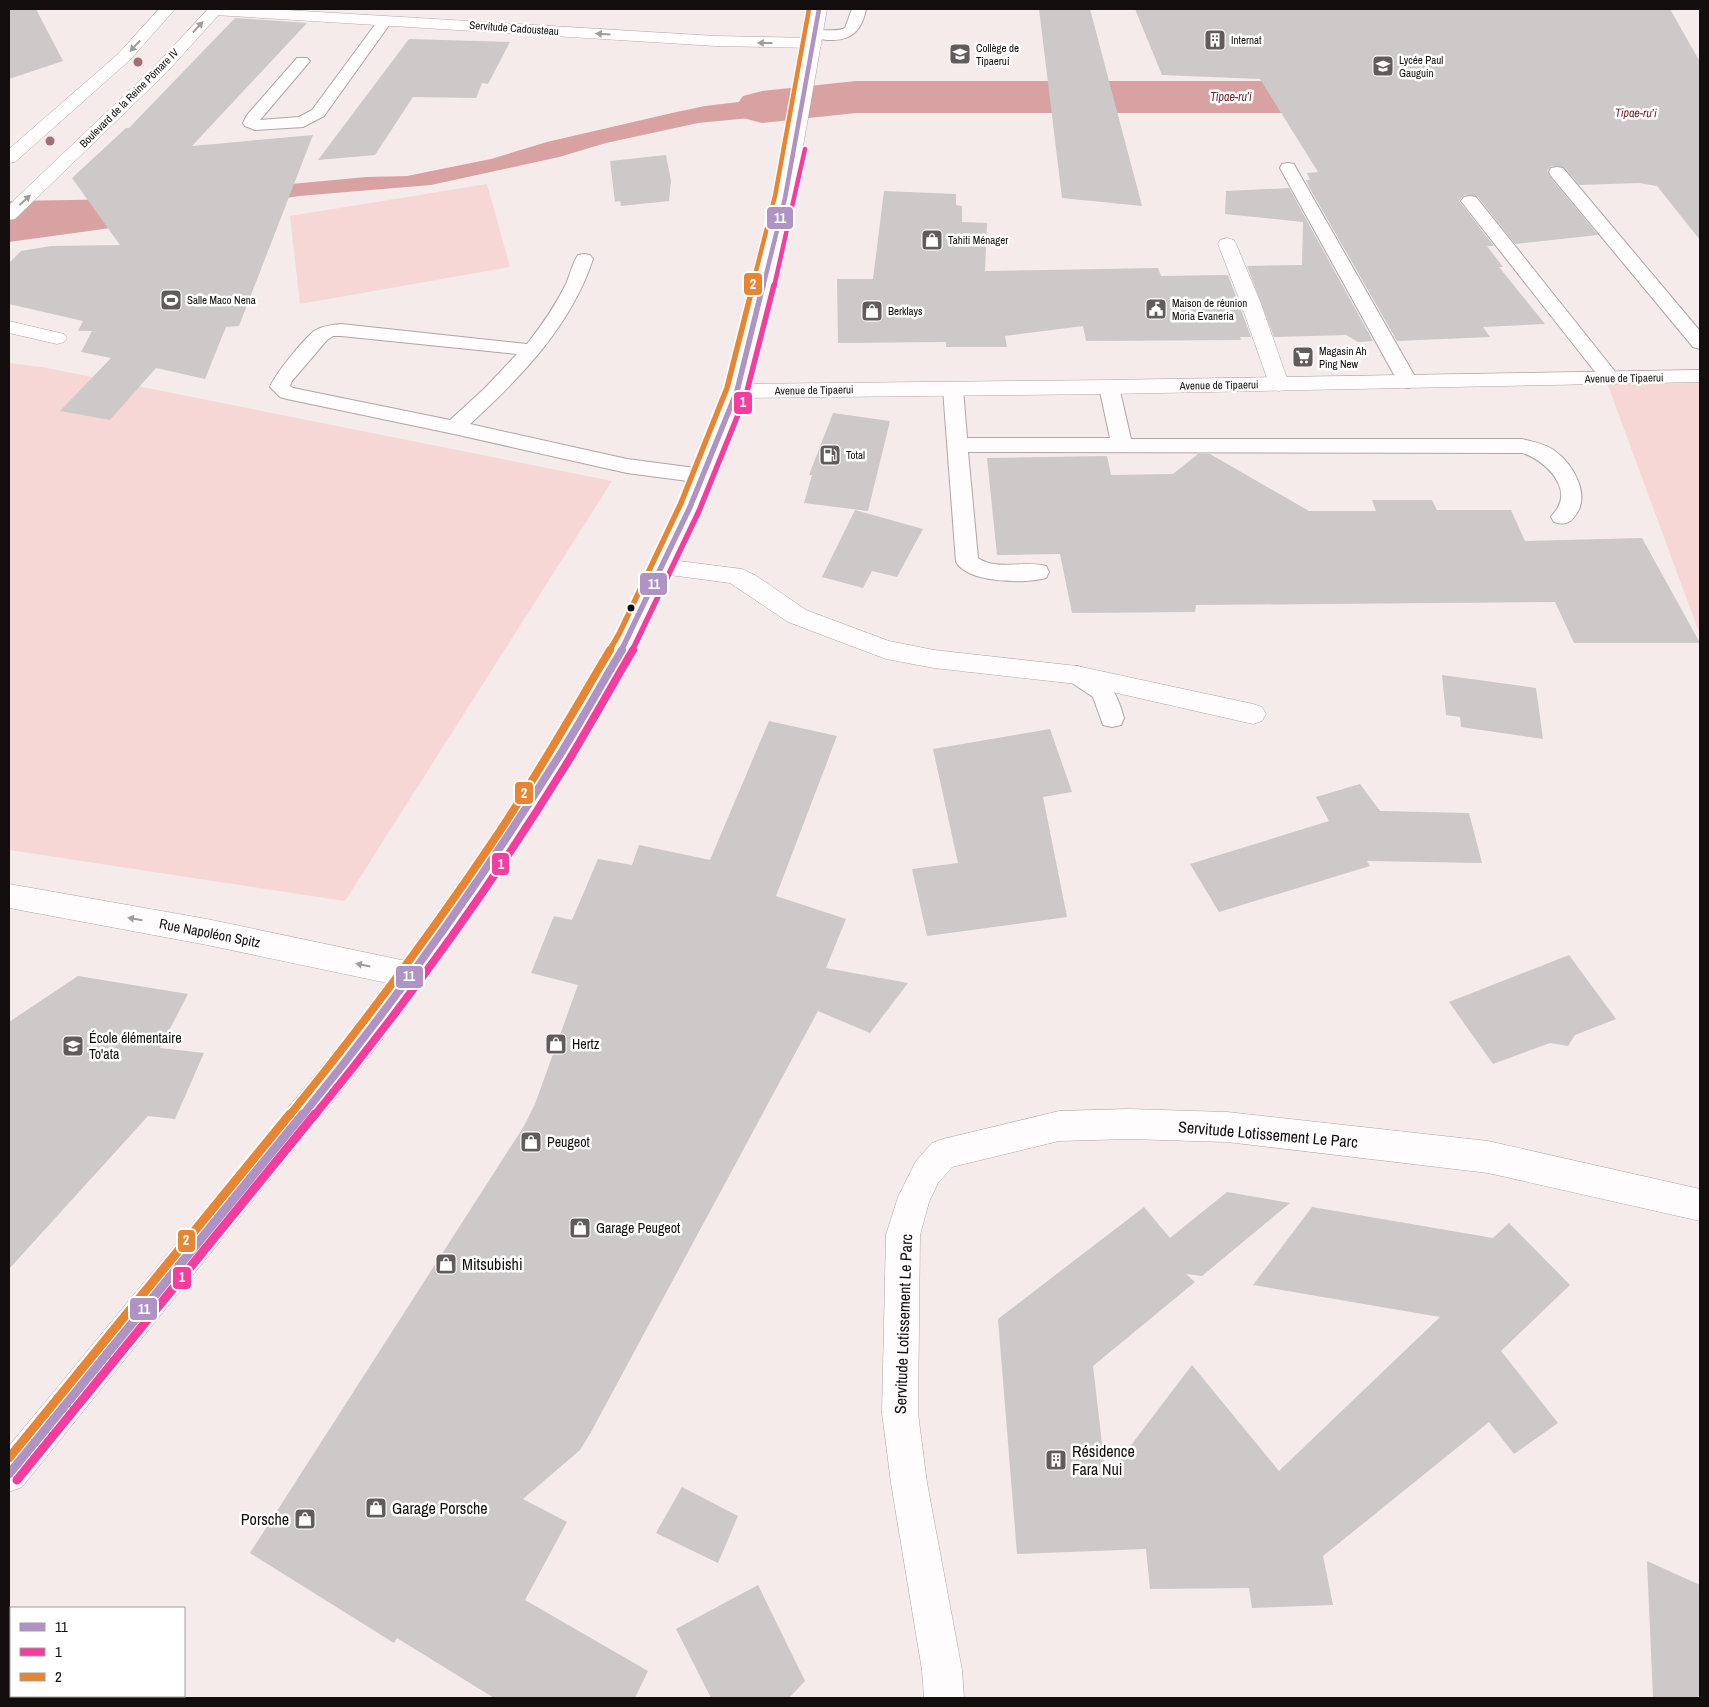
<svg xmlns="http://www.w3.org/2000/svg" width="1709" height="1707" font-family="'Archivo Narrow',sans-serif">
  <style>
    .green { fill: #f7d7d6 }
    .water { fill: #d8a2a2 }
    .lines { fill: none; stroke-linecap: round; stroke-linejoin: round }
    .river { fill: #d8a2a2; fill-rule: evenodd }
    .building { fill: #ccc9c8 }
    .lane-casing { stroke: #aea6a6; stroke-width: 2 }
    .street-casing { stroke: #aea6a6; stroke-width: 1 }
    .secondary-casing { stroke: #aea6a6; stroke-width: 1 }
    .primary-casing { stroke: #aea6a6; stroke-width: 1 }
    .lane { fill: #fefcfc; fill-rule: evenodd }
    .street { fill: #fefcfc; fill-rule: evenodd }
    .secondary { fill: #fefcfc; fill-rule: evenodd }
    .primary { fill: #fefcfc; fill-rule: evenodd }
    .bus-1-far3-casing { stroke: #fff; stroke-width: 7 }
    .bus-1-far2-casing { stroke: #fff; stroke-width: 9 }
    .bus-1-far1-casing { stroke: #fff; stroke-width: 11 }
    .bus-1-casing { stroke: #fff; stroke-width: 13 }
    .bus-2-far3-casing { stroke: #fff; stroke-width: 7 }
    .bus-2-far2-casing { stroke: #fff; stroke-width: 9 }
    .bus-2-far1-casing { stroke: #fff; stroke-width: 11 }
    .bus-2-casing { stroke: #fff; stroke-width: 13 }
    .bus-3-far3-casing { stroke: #fff; stroke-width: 7 }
    .bus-3-far2-casing { stroke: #fff; stroke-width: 9 }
    .bus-3-far1-casing { stroke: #fff; stroke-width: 11 }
    .bus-3-casing { stroke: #fff; stroke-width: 13 }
    .bus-1-far3 { stroke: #af93c4; stroke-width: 4.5 }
    .bus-1-far2 { stroke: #af93c4; stroke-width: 5.5 }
    .bus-1-far1 { stroke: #af93c4; stroke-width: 8 }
    .bus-1 { stroke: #af93c4; stroke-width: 9 }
    .bus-2-far3 { stroke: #f53d9f; stroke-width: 4.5 }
    .bus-2-far2 { stroke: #f53d9f; stroke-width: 5.5 }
    .bus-2-far1 { stroke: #f53d9f; stroke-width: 8 }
    .bus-2 { stroke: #f53d9f; stroke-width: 9 }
    .bus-3-far3 { stroke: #e78532; stroke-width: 4.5 }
    .bus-3-far2 { stroke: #e78532; stroke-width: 5.5 }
    .bus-3-far1 { stroke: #e78532; stroke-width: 8 }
    .bus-3 { stroke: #e78532; stroke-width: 9 }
    .tree { fill: #a46e77 }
    .oneway { fill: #a09c9c }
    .bus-dot { fill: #130d0d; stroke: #fff; stroke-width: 2 }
    .labels { text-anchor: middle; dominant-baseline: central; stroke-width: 5; stroke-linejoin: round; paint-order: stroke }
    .far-street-label { font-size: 11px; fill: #130d0d; stroke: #fff }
    .far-poi-label { font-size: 11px; fill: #130d0d; stroke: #fff; text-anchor: start }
    .far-water-label { font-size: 12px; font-style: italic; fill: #782129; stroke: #fff }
    .street-label { font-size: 14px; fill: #130d0d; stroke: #fff }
    .poi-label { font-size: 14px; fill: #130d0d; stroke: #fff; text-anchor: start }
    .near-street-label { font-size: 16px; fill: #130d0d; stroke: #fff }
    .near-poi-label { font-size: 16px; fill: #130d0d; stroke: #fff; text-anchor: start }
    .line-badge { stroke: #fff; stroke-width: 2 }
    .badge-label { font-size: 14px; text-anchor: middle; font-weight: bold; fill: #fff }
  </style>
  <rect width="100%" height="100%" fill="#f5ebeb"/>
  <path class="green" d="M487,184l23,83 -210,37 -10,-88z
    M9,363l33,4 570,114 -267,420 -336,-51z
    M1700,378v257l-94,-255z"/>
  <path class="water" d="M764,99l-4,18 -62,6 -92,20 -47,14 -128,28 -132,11 -45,7 -78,16 -167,23v-41l122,-2 235,-22 41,-1 84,-17 56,-17 125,-29 33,-7z"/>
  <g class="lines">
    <path class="river" d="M856,81h443l94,5 19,5 7,11 -7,11 -19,5 -94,-5h-443l-94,10 -19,-5 -8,-11 8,-11 19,-5z"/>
  </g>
  <path class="building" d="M9,9h27l27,52 -54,18z
    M1039,9h51l52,197 -80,-8z
    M1135,9h535l30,53v178l-43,-54 -18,-3 -60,2 -15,-18 -13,-1 -4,5 3,6 48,58 -83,9 -38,-48 -13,-1 -5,6 35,45h-7l16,21h-4l46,57 -62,3 7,10 -93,4 -88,-154 -3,-7h4l-3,-7 11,-1 -58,-93 -98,-4z
    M235,18l72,5 -115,123 121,-11 -74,191 -13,1 -21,52 -49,-11 -46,52 -50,-9 51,-53 -30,-6 11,-21h-14l5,-10 -74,-17v-41l12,-12 30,-5 69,-1 -48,-67 54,-50h3z
    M409,39l101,3 -22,42 -6,-1 -6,15 -63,-1 -38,58 -57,5z
    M666,155l5,26 -2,20 -48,5 -1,-5 -5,1 -5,-41z
    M1289,188l84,153 -15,1 -12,-7 -72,2 -27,-71 55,-1 1,-43 -78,-8 1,-23z
    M884,191l72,3v11l6,1v16l25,1 -2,48 173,-3 3,8 67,-1 23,62h-11l1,3 -155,1 -3,-15 -78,10 2,11h-61v-5l-108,1 -1,-64h36z
    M833,413l57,8 -22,90 -64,-8 8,-28h-3z
    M1198,454h12l99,57h67l-4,-11h60l5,10h74l14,31 117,-3 58,105h-126l-19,-41 -359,3 -1,7 -123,1 -12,-59 -63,1 -10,-97 120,-2 4,19 62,-1z
    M855,510l68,19 -26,48 -25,-6 -9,17 -41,-11z
    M1442,675l94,13 7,51 -82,-12 -1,-10 -14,-2z
    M769,721l68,15 -61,160 70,23 -20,49 82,15 -38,50 -52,-22 -227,421 -11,18 -57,49 44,23 -42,78 123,71 -13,27h-141l-97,-60 -3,5 -144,-90 274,-427 11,-22 43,-119 -47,-12 23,-57 18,4 26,-61 34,6 7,-20 71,15z
    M1050,729l22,63 -29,5 24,120 -140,19 -15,-67 46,-6 -25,-114z
    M1360,784l20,27 89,2 13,50 -115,-2 3,5 -151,46 -29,-48 139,-43 -13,-24z
    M1569,955l47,64 -41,16 -7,11 -18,-3 -57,21 -44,-62z
    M78,976l110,18 -28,54 44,5 -29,66 -27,-3 -139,153v-247z
    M1227,1192l63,11 -88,73 -16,-2 9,8 -102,84 13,112 86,-113 87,106 161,-154 -187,-32 59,-78 181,31 16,-15 61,62 -69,66 57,72 -44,31 -25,-32 -166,134 10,49 -81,3 -3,-20 -99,1 -4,-40 -129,5 -19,-235 146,-112 26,31z
    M682,1487l56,29 -20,47 -62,-30z
    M1647,1561l53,24v113h-47z
    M758,1585l47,96 -16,17h-78l-35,-69z"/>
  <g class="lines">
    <g class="lane-casing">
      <path id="lane" d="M852,9h14c-6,32 -27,35 -56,28l-2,-3 2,-3c11,-3 24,2 35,-3z
        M385,17l5,1 2,3 -68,95 -21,11 -48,3 -10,-4 -2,-3 4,-8 50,-57h10l3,3 -50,59 39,-3 13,-7 68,-92z
        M1288,163l6,1 2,4 122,214 -3,4 -7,2 -7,-2 -3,-4 -118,-214 2,-4z
        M1557,167l6,1 137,163v18l-7,-2 -142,-171 -2,-4 2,-4z
        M1470,196l6,1 141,177 3,4 -3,4 -7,2 -7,-2 -139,-177 -3,-4 3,-4z
        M584,254l6,1 3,4c-22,67 -72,118 -123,165l157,35 76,10 7,2 4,5 -4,5 -7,2 -76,-10 -173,-39 -167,-35 -7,-2 -10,-10c5,-13 33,-47 44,-56 8,-5 18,-6 27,-7l186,20c15,-19 28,-38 39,-60 4,-9 6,-20 12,-29zM333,336h8l176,18 -32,34 -35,32 -157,-32 -3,-2 2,-5 35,-41z
        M1109,381l7,2 3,4 12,52h391c11,3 24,5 33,12 19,14 36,45 20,65 -6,8 -11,9 -21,6l-3,-5c2,-3 6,-7 7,-10 13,-23 -17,-49 -36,-54l-554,-1 10,106c18,13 47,2 68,8l3,6 -3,6c-21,6 -78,5 -90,-16l-13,-173 3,-4 7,-2 7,2 3,4 4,49h143l-11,-51 3,-4z
        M1077,666c30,9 39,23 47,52l-3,7 -9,2 -9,-2 -10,-28 -24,-16 -4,-6 4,-6z"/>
    </g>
    <g class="street-casing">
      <path id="street" d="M208,9h61l447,27 98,2 6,2 2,3 -2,3 -6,2 -98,-2 -501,-31 -5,-2z
        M1227,238l7,2 2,4 24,57 29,83 -3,5 -7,2 -7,-2 -3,-5 -29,-83 -22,-57 2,-4z
        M9,321l55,13 3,4 -3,4 -7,2 -48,-11z
        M663,559l79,10 13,6 51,35 83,31 45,9 143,16 176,38 9,3 4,7 -4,7 -9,3 -176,-40 -143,-16 -48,-9 -98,-37 -58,-39 -75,-10 -4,-6 4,-6z
        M9,884l198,35 204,43 10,4 5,9 -5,9 -10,4 -204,-43 -198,-37z
        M1129,1109l98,3 261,29 212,48v32l-212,-48 -261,-31 -98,-3 -70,2 -107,26 -14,16 -9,19 -9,33 -2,178 9,70 35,187 2,28h-40l-2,-28 -31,-187 -9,-70 4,-178 12,-38 18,-36 16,-18 11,-4 116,-28z
        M9,1639l2,1v42l-2,-1z
        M29,1696h41l1,2h-41z"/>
    </g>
    <g class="secondary-casing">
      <path id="secondary" d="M1700,370v12l-591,12 -372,4 -7,-2 -3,-5 3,-5 7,-2 372,-4z"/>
    </g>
    <g class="primary-casing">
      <path id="primary" d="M159,9h16l-45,51 -115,102 -6,1v-14l109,-95z
        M208,9h16l-57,63 -152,147 -6,1v-15l146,-139z
        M811,9h16l-33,189 -47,193 -46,116 -61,132 -76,131 -47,75 -42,64 -100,140 -353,438 -13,5v-46l344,-417 102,-138 42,-62 49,-73 71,-119 62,-130 48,-116 49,-193z"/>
    </g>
    <use href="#lane" class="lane"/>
    <use href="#street" class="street"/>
    <use href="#secondary" class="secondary"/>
    <use href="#primary" class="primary"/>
    <g class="bus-1-far3-casing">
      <path id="bus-1-far3" d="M763,287l22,-89 34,-189"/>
    </g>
    <g class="bus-1-far2-casing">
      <path id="bus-1-far2" d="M621,651l69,-144 47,-116 26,-106"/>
    </g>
    <g class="bus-1-far1-casing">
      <path id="bus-1-far1" d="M302,1116c91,-112 175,-229 252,-352 24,-37 45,-76 68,-114"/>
    </g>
    <g class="bus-1-casing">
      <path id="bus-1" d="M9,1474l294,-360"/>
    </g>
    <g class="bus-2-far3-casing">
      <path id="bus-2-far3" d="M774,287l31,-138"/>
    </g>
    <g class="bus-2-far2-casing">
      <path id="bus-2-far2" d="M632,651l67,-140 47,-116 28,-110"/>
    </g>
    <g class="bus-2-far1-casing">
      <path id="bus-2-far1" d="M314,1116c91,-111 175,-227 250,-348 24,-39 46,-79 69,-118"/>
    </g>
    <g class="bus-2-casing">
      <path id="bus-2" d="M17,1480l298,-366"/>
    </g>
    <g class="bus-3-far3-casing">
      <path id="bus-3-far3" d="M752,287l23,-91 34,-187"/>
    </g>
    <g class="bus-3-far2-casing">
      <path id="bus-3-far2" d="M609,651l10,-17 62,-131 46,-115 26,-103"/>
    </g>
    <g class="bus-3-far1-casing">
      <path id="bus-3-far1" d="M289,1116c74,-91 144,-185 209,-282 40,-60 75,-122 112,-184"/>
    </g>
    <g class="bus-3-casing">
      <path id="bus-3" d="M9,1458l281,-344"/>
    </g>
    <use href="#bus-1-far3" class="bus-1-far3"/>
    <use href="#bus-1-far2" class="bus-1-far2"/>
    <use href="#bus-1-far1" class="bus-1-far1"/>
    <use href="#bus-1" class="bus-1"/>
    <use href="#bus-2-far3" class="bus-2-far3"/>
    <use href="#bus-2-far2" class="bus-2-far2"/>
    <use href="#bus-2-far1" class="bus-2-far1"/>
    <use href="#bus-2" class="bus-2"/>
    <use href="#bus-3-far3" class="bus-3-far3"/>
    <use href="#bus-3-far2" class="bus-3-far2"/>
    <use href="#bus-3-far1" class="bus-3-far1"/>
    <use href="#bus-3" class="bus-3"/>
  </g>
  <g class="tree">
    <circle cx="138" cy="62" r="4.5"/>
    <circle cx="50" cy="141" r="4.5"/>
  </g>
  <defs><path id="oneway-solid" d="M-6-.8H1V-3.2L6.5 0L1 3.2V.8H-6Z" transform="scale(1.25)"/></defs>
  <g class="oneway">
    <use href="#oneway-solid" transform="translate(198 27) rotate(-47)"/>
    <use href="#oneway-solid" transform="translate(603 34) rotate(-176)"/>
    <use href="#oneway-solid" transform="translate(765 43) rotate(-180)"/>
    <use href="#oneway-solid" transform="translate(135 46) rotate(133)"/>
    <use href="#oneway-solid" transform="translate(25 200) rotate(-42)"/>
    <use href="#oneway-solid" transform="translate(135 919) rotate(-170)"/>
    <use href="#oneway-solid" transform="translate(363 965) rotate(-168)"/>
  </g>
  <defs>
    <g id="building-square" transform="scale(1.125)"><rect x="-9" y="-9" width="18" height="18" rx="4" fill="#625b5b" stroke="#fff"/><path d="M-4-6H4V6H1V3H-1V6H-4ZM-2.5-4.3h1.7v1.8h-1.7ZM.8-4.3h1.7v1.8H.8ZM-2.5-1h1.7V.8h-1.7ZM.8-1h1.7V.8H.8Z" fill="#fff"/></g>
    <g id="school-square" transform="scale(1.125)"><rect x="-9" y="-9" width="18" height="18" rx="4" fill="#625b5b" stroke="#fff"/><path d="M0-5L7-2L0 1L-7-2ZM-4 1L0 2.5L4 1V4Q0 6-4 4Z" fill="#fff"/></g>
    <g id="shop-square" transform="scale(1.125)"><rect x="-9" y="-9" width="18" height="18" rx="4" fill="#625b5b" stroke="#fff"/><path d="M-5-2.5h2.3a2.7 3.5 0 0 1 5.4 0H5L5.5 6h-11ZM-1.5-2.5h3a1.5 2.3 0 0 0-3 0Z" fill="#fff"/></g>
    <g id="stadium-square" transform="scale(1.125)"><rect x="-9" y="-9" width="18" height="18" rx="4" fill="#625b5b" stroke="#fff"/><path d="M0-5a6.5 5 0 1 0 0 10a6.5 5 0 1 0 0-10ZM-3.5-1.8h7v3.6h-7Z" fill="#fff"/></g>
    <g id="civic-square" transform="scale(1.125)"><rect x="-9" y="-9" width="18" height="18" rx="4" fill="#625b5b" stroke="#fff"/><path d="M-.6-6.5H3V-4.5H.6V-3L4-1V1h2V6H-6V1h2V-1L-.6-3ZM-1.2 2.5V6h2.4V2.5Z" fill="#fff"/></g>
    <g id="supermarket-square" transform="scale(1.125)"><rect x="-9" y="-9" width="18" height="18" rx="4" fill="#625b5b" stroke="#fff"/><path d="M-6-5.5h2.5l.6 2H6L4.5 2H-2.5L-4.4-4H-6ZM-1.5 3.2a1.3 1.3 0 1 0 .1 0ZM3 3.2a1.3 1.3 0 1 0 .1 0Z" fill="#fff"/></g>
    <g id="fuel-square" transform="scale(1.125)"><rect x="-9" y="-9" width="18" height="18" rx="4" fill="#625b5b" stroke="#fff"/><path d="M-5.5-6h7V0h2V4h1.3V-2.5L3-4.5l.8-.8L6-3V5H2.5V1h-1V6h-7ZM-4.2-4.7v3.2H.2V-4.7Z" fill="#fff"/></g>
  </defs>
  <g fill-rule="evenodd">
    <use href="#building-square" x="1215" y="40"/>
    <use href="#school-square" x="960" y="54"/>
    <use href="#school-square" x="1383" y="66"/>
    <use href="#shop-square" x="932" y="240"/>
    <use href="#stadium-square" x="171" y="300"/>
    <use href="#civic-square" x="1156" y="309"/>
    <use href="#shop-square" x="872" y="311"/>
    <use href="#supermarket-square" x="1303" y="357"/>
    <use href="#fuel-square" x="830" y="455"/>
    <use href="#shop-square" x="556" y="1044"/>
    <use href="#school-square" x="73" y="1046"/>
    <use href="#shop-square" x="531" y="1142"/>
    <use href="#shop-square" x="580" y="1228"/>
    <use href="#shop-square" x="446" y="1264"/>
    <use href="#building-square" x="1056" y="1460"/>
    <use href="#shop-square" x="376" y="1508"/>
    <use href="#shop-square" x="305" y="1519"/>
  </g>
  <circle class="bus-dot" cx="631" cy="608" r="4.5"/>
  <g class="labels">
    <g class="far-street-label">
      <text transform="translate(514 28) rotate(4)">Servitude Cadousteau</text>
      <text transform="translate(129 98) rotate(-45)">Boulevard de la Reine Pōmare IV</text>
      <text transform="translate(1624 378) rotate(-1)">Avenue de Tipaerui</text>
      <text transform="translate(1219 385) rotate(-1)">Avenue de Tipaerui</text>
      <text transform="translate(814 390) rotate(-1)">Avenue de Tipaerui</text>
    </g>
    <g class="far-poi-label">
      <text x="1231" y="40">Internat</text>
      <text x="976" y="48">Collège de<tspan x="976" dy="13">Tipaerui</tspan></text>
      <text x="1399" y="60">Lycée Paul<tspan x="1399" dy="13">Gauguin</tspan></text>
      <text x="948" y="240">Tahiti Ménager</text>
      <text x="187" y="300">Salle Maco Nena</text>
      <text x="1172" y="303">Maison de réunion<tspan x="1172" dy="13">Moria Evaneria</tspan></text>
      <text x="888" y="311">Berklays</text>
      <text x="1319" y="351">Magasin Ah<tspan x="1319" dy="13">Ping New</tspan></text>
      <text x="846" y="455">Total</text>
    </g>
    <g class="far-water-label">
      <text x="1231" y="97">Tipae-ru’i</text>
      <text transform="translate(1636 113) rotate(1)">Tipae-ru’i</text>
    </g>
    <g class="street-label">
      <text transform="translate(210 933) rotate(11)">Rue Napoléon Spitz</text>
    </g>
    <g class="poi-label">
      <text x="89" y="1038">École élémentaire<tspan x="89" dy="16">To'ata</tspan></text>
      <text x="572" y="1044">Hertz</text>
      <text x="547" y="1142">Peugeot</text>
      <text x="596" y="1228">Garage Peugeot</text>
    </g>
    <g class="near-street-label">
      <text transform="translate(1268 1134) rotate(5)">Servitude Lotissement Le Parc</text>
      <text transform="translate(903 1324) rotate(-88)">Servitude Lotissement Le Parc</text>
    </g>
    <g class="near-poi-label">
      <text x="462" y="1264">Mitsubishi</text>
      <text x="1072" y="1451">Résidence<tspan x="1072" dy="18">Fara Nui</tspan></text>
      <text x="392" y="1508">Garage Porsche</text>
      <text x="289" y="1519" text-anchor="end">Porsche</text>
    </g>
  </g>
  <g class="line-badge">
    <rect x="766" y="206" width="28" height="24" rx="5" fill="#af93c4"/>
    <rect x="743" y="272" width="20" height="24" rx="5" fill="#e78532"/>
    <rect x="733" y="391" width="20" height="24" rx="5" fill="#f53d9f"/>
    <rect x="639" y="572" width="29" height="24" rx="5" fill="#af93c4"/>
    <rect x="514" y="781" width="20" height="24" rx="5" fill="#e78532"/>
    <rect x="491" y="852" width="19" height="24" rx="5" fill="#f53d9f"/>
    <rect x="395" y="965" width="29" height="24" rx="5" fill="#af93c4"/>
    <rect x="177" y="1229" width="19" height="24" rx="5" fill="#e78532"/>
    <rect x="172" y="1266" width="20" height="24" rx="5" fill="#f53d9f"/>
    <rect x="129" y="1297" width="29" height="24" rx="5" fill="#af93c4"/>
  </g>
  <g class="badge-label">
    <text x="780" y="223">11</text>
    <text x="753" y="289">2</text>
    <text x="743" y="407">1</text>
    <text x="654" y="589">11</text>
    <text x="524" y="798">2</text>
    <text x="501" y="869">1</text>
    <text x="409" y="981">11</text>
    <text x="186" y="1245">2</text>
    <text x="182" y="1282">1</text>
    <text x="144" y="1314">11</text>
  </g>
  <rect width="1709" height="1707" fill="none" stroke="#130d0d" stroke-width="20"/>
  <rect x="10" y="1607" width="175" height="90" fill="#ffffff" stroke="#a19e9e"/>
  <rect x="20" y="1623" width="25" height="8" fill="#af93c4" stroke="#a19e9e"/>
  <text x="55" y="1632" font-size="15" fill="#130d0d">11</text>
  <rect x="20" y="1648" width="25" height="8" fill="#f53d9f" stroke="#a19e9e"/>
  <text x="55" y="1657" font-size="15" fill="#130d0d">1</text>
  <rect x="20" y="1673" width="25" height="8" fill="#e78532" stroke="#a19e9e"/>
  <text x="55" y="1682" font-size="15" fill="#130d0d">2</text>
</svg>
